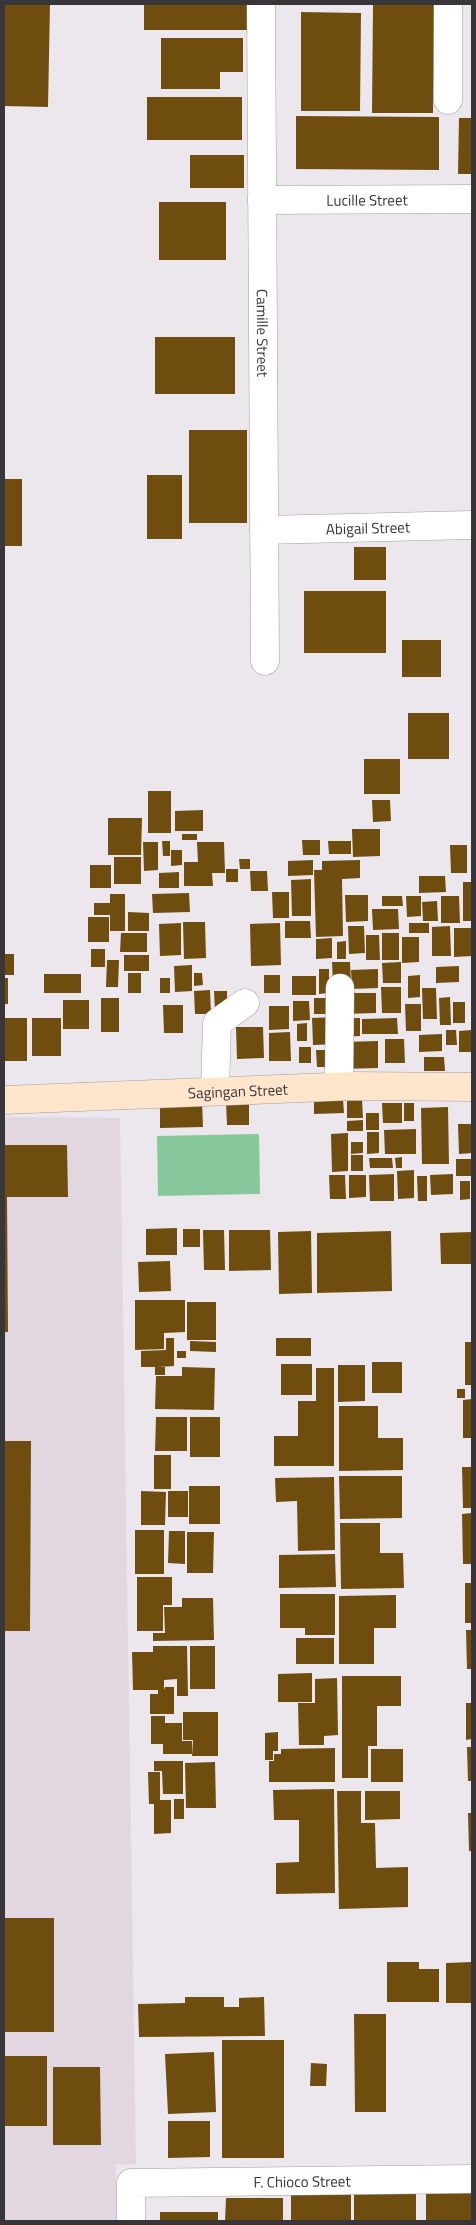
<svg xmlns="http://www.w3.org/2000/svg" width="476" height="2225" font-family="'Titillium Web',sans-serif">
  <style>
    .built { fill: #e2d7e1 }
    .green { fill: #86c89b }
    .building { fill: #6f4d0e }
    .lines { fill: none; stroke-linecap: round; stroke-linejoin: round }
    .minor-casing { stroke: #a19da1; stroke-width: 29 }
    .secondary-casing { stroke: #a19da1; stroke-width: 29 }
    .minor { stroke: #fff; stroke-width: 28 }
    .secondary { stroke: #fee5cc; stroke-width: 28 }
    .labels { text-anchor: middle; dominant-baseline: central; stroke-width: 5; stroke-linejoin: round; paint-order: stroke }
    .street-label { font-size: 15px; fill: #383638; stroke: #ece7ec }
  </style>
  <rect width="100%" height="100%" fill="#ece7ec"/>
  <path class="built" d="M4,1117l116,1 16,1046 -20,1v56h-112z"/>
  <path class="green" d="M259,1134l1,60 -102,2 -1,-60z"/>
  <path class="building" d="M4,4h46l-2,103 -44,-1z
    M144,4h105v26h-105z
    M373,5h61l-1,108h-61z
    M301,12l60,1 -1,98h-59z
    M161,38h82v34h-23v17h-59z
    M147,97h95v43h-95z
    M296,116l143,1v53l-143,-1z
    M459,118h13v56h-14z
    M190,155h54v33h-54z
    M159,202h67v58h-67z
    M155,337h80v57h-80z
    M189,430h58v93h-58z
    M147,475h35v64h-35z
    M4,479h18v67h-18z
    M354,547h32v33h-32z
    M304,591h82v62h-82z
    M402,640h39v37h-39z
    M408,713h41v46h-41z
    M364,759h36v35h-36z
    M148,791h23v42h-23z
    M372,800h18l1,21 -18,1z
    M203,810v21h-28v-20z
    M108,818h34l-1,37h-33z
    M352,829h28v27l-27,1z
    M182,834h15v6h-15z
    M302,840h18v15h-17z
    M162,841h8v15h-7z
    M328,841h23v13h-22z
    M143,842h15v28l-14,1z
    M197,842h27l1,31h-13l1,13h-29v-24h14z
    M450,845h17v28h-16z
    M171,850h11v15l-11,1z
    M114,857h27v27h-27z
    M239,859h11v10h-10z
    M313,860v15l-25,1v-15z
    M360,860v18l-18,1 1,57 -27,1 -2,-67h8v-9z
    M90,865h21v23h-21z
    M226,869h12v13h-12z
    M250,871h17l1,20h-17z
    M179,872v16h-20v-15z
    M419,876h26l1,16 -27,1z
    M311,879v37h-19l-1,-36z
    M463,882h9v39h-9z
    M272,892h17v26h-16z
    M189,893l1,19 -37,1 -1,-19z
    M110,894h15v37h-15v-16h-16v-12h16z
    M345,895h23v26l-22,1z
    M382,896h20l1,10h-21z
    M406,896h15v20l-14,1z
    M441,896h18l1,27h-19z
    M437,901l1,20h-15l-1,-19z
    M372,909h26l1,20 -26,1z
    M128,912l21,1v18h-21z
    M88,917h21v25h-21z
    M285,921h25l1,17h-26z
    M183,922h22l1,36 -22,1z
    M181,923v32l-21,1 -1,-32z
    M280,923l1,42 -30,1 -1,-42z
    M409,923h20v10h-20z
    M348,926h16l1,27 -16,1z
    M450,926l1,30h-19v-29z
    M454,928h18v28l-18,1z
    M121,933h26v19h-27z
    M382,933h17v27h-17z
    M366,935h13l1,25h-14z
    M402,937h17v25l-17,1z
    M332,938v20l-16,1v-20z
    M346,941v18h-9v-17z
    M91,949h14v18h-14z
    M4,954h10v21h-10z
    M124,955h25v16h-25z
    M107,960h12l-1,27h-12z
    M332,962h18l1,21 -18,1z
    M401,962v21h-18l-1,-20z
    M192,965v26l-17,1 -1,-26z
    M459,966v16l-23,1v-16z
    M319,969h10v24l-10,1z
    M378,969v19l-26,1 -1,-19z
    M128,973h13v20h-13z
    M194,973h8l1,12 -9,1z
    M44,974h37v19h-37z
    M264,975h16v18h-16z
    M420,975v22l-12,1v-22z
    M292,976h24v19h-24z
    M4,978h4v26h-4z
    M160,978h10v15h-10z
    M381,987h20v26h-19z
    M422,988h14l1,31h-14z
    M210,990l1,24h-16l-1,-23z
    M214,991h13v20h-12z
    M343,993h33v20l-32,1z
    M450,997l1,28h-11l-1,-27z
    M101,998h18v34h-18z
    M314,998h24v16h-24z
    M63,1000h26v29h-26z
    M293,1001h16l1,19 -17,1z
    M453,1002h12v21h-12z
    M405,1004h16v27h-15z
    M163,1005h20v28h-19z
    M269,1006h20v23l-20,1z
    M337,1017l1,27 -25,1 -1,-27z
    M4,1018h23v43h-23z
    M32,1018h29v38h-29z
    M342,1018h18v18l-18,1z
    M397,1018l1,16h-36v-15z
    M307,1023v18h-10v-17z
    M236,1027h27l1,31 -27,1z
    M446,1030h10l1,15h-11z
    M472,1030v22h-13v-21z
    M290,1032l1,29h-22v-28z
    M442,1034v17l-23,1v-17z
    M385,1039h19l1,24h-20z
    M378,1041v27l-36,1v-27z
    M299,1047h12v16h-12z
    M316,1050h21v17h-20z
    M424,1057h20l1,14h-21z
    M314,1099h29l1,14 -30,1z
    M202,1100l1,27 -43,1v-27z
    M362,1100l1,18h-16v-17z
    M226,1102h23v23h-22z
    M382,1103h20v20h-19z
    M404,1103h10v18h-10z
    M448,1107l1,57h-27l-1,-56z
    M366,1113h13v17h-13z
    M363,1120v11h-16v-10z
    M458,1124h14v29l-13,1z
    M416,1129v25h-31l-1,-24z
    M367,1132h12v21l-12,1z
    M348,1133v38l-16,1 -1,-38z
    M351,1142h12v11l-12,1z
    M4,1145h63l1,52h-61l1,135h-4z
    M351,1155h12v16h-12z
    M402,1157v11h-6l-1,-10z
    M369,1158h23l1,10h-23z
    M456,1159h16v17h-16z
    M414,1170v28l-16,1 -1,-28z
    M394,1174v27h-24l-1,-26z
    M453,1174v20l-22,1 -1,-20z
    M329,1175h16l1,24h-16z
    M349,1175h17v22l-17,1z
    M417,1176h10v25h-9z
    M460,1181h10v18l-10,1z
    M177,1228v27h-31v-26z
    M183,1229h17v18h-17z
    M203,1230h21l1,40h-21z
    M229,1230h41l1,40 -42,1z
    M311,1231l1,62 -33,1 -1,-62z
    M391,1231l1,60 -75,2v-60z
    M472,1232v32h-31l-1,-31z
    M170,1261l1,30 -32,1 -1,-30z
    M135,1300h50v32l-21,1v16l-29,1z
    M187,1302h29v38h-29z
    M166,1338h8v28l-16,1h7v8h-10v-8h-14v-16l25,-1z
    M276,1338h35v18h-35z
    M190,1341l26,1v10l-26,-1z
    M465,1342h7v43h-7z
    M177,1351h9v7h-9z
    M372,1362h30v31h-30z
    M281,1364h31v31h-31z
    M338,1365h27v36l-27,1z
    M182,1367l33,1 -1,42 -59,-1 1,-33h26z
    M316,1368h18v98h-60v-30h24v-35h18z
    M457,1389h8v9h-8z
    M472,1399v39h-9v-38z
    M339,1406h39v32h25v32l-64,1z
    M156,1417h31v34h-32z
    M190,1417h30v40h-30z
    M4,1441h27l-1,190h-26z
    M154,1455h17v34h-17z
    M462,1467h10v41h-9z
    M339,1476h63v42l-62,1z
    M334,1477l1,73 -37,1 -1,-50 -21,1 -1,-24z
    M189,1486h31v38h-31z
    M141,1491l25,1 -1,33h-24z
    M168,1491h20v26h-20z
    M472,1513v51h-9l-1,-50z
    M340,1523h40v30h23l1,35 -63,1z
    M135,1530h29v44h-29z
    M169,1531h16v33l-17,-1z
    M187,1532h27l-1,41h-26z
    M335,1554l1,33 -57,1v-33z
    M137,1577h35v28h-9v26h-26z
    M465,1583h7v40h-7z
    M280,1594h55v41h-30v-7h-25z
    M396,1595v33h-22v36h-35v-68z
    M182,1598h31l1,42 -61,1v-8h12l-1,-26h18z
    M466,1630h6v39h-5z
    M296,1638h38v26h-38z
    M153,1646h34l1,50h-11v-17l-13,1v10l1,-3h9v27h-24v-20h8v-4h-25l-1,-38h21z
    M190,1646h25v43h-25z
    M312,1673v29h-34v-28z
    M342,1676h59v30h-24v40h-9v32h-26z
    M337,1678l1,57 -14,1v9h-25l-1,-42h17v-24z
    M466,1703h6v36l-6,1z
    M183,1712h35v44h-26l1,-16h-10z
    M151,1716h14v7h17v18h10v13h-29v-10h-12z
    M278,1732v19h-5v9h-8v-27z
    M467,1747h5v34h-4z
    M335,1748v34h-66v-21h5v-7h7v-5z
    M371,1749h32v33h-32z
    M154,1761h29v33h-20l-1,-23h-8z
    M215,1762l1,46h-30l-1,-45z
    M148,1772h12v28h11v33l-17,1v-30h-5z
    M334,1789l1,104 -59,1v-31l23,-1v-42h-25l-1,-30z
    M337,1791h24v32h14l1,45 32,-1v40l-69,2z
    M365,1791h35v28l-35,1z
    M174,1799h10v20h-10z
    M468,1813h4v38h-3z
    M4,1918h50v114h-50z
    M387,1962h32v7h20v33h-52z
    M472,1962v41h-26v-40z
    M185,1997h39v10h15v-9l25,-1 1,39 -126,1 -1,-33 47,-1z
    M354,2014h32v98h-31z
    M222,2040h62v118h-62z
    M214,2052l2,60 -48,2 -3,-60z
    M4,2056h43v70h-43z
    M311,2063l16,1 -1,22h-16z
    M53,2067h47l1,78h-48z
    M168,2121h42v36l-42,1z
    M354,2190l62,1v30h-62z
    M291,2191l60,1v29h-60z
    M426,2192h46v29h-46z
    M226,2198h57v23h-58z
    M160,2212h58v9h-58z"/>
  <g class="lines">
    <g class="minor-casing">
      <g id="minor">
        <path id="s1" d="M261,4l4,657"/>
        <path d="M448,4v96"/>
        <path id="s2" d="M262,200l210,-1"/>
        <path id="s3" d="M264,530l208,-5"/>
        <path d="M339,1086l1,-98"/>
        <path d="M215,1090l2,-67 28,-20"/>
        <path id="s4" d="M131,2221v-38l341,-4"/>
      </g>
    </g>
    <g class="secondary-casing">
      <g id="secondary">
        <path id="s5" d="M4,1100l349,-14 119,1"/>
      </g>
    </g>
    <use href="#minor" class="minor"/>
    <use href="#secondary" class="secondary"/>
  </g>
  <g class="labels">
    <g class="street-label">
      <text stroke="none"><textPath href="#s2" startOffset="105">Lucille Street</textPath></text>
      <text stroke="none"><textPath href="#s1" startOffset="329">Camille Street</textPath></text>
      <text stroke="none"><textPath href="#s3" startOffset="104">Abigail Street</textPath></text>
      <text stroke="none"><textPath href="#s5" startOffset="234">Sagingan Street</textPath></text>
      <text stroke="none"><textPath href="#s4" startOffset="209">F. Chioco Street</textPath></text>
    </g>
  </g>
  <rect width="476" height="2225" fill="none" stroke="#383638" stroke-width="10"/>
</svg>
